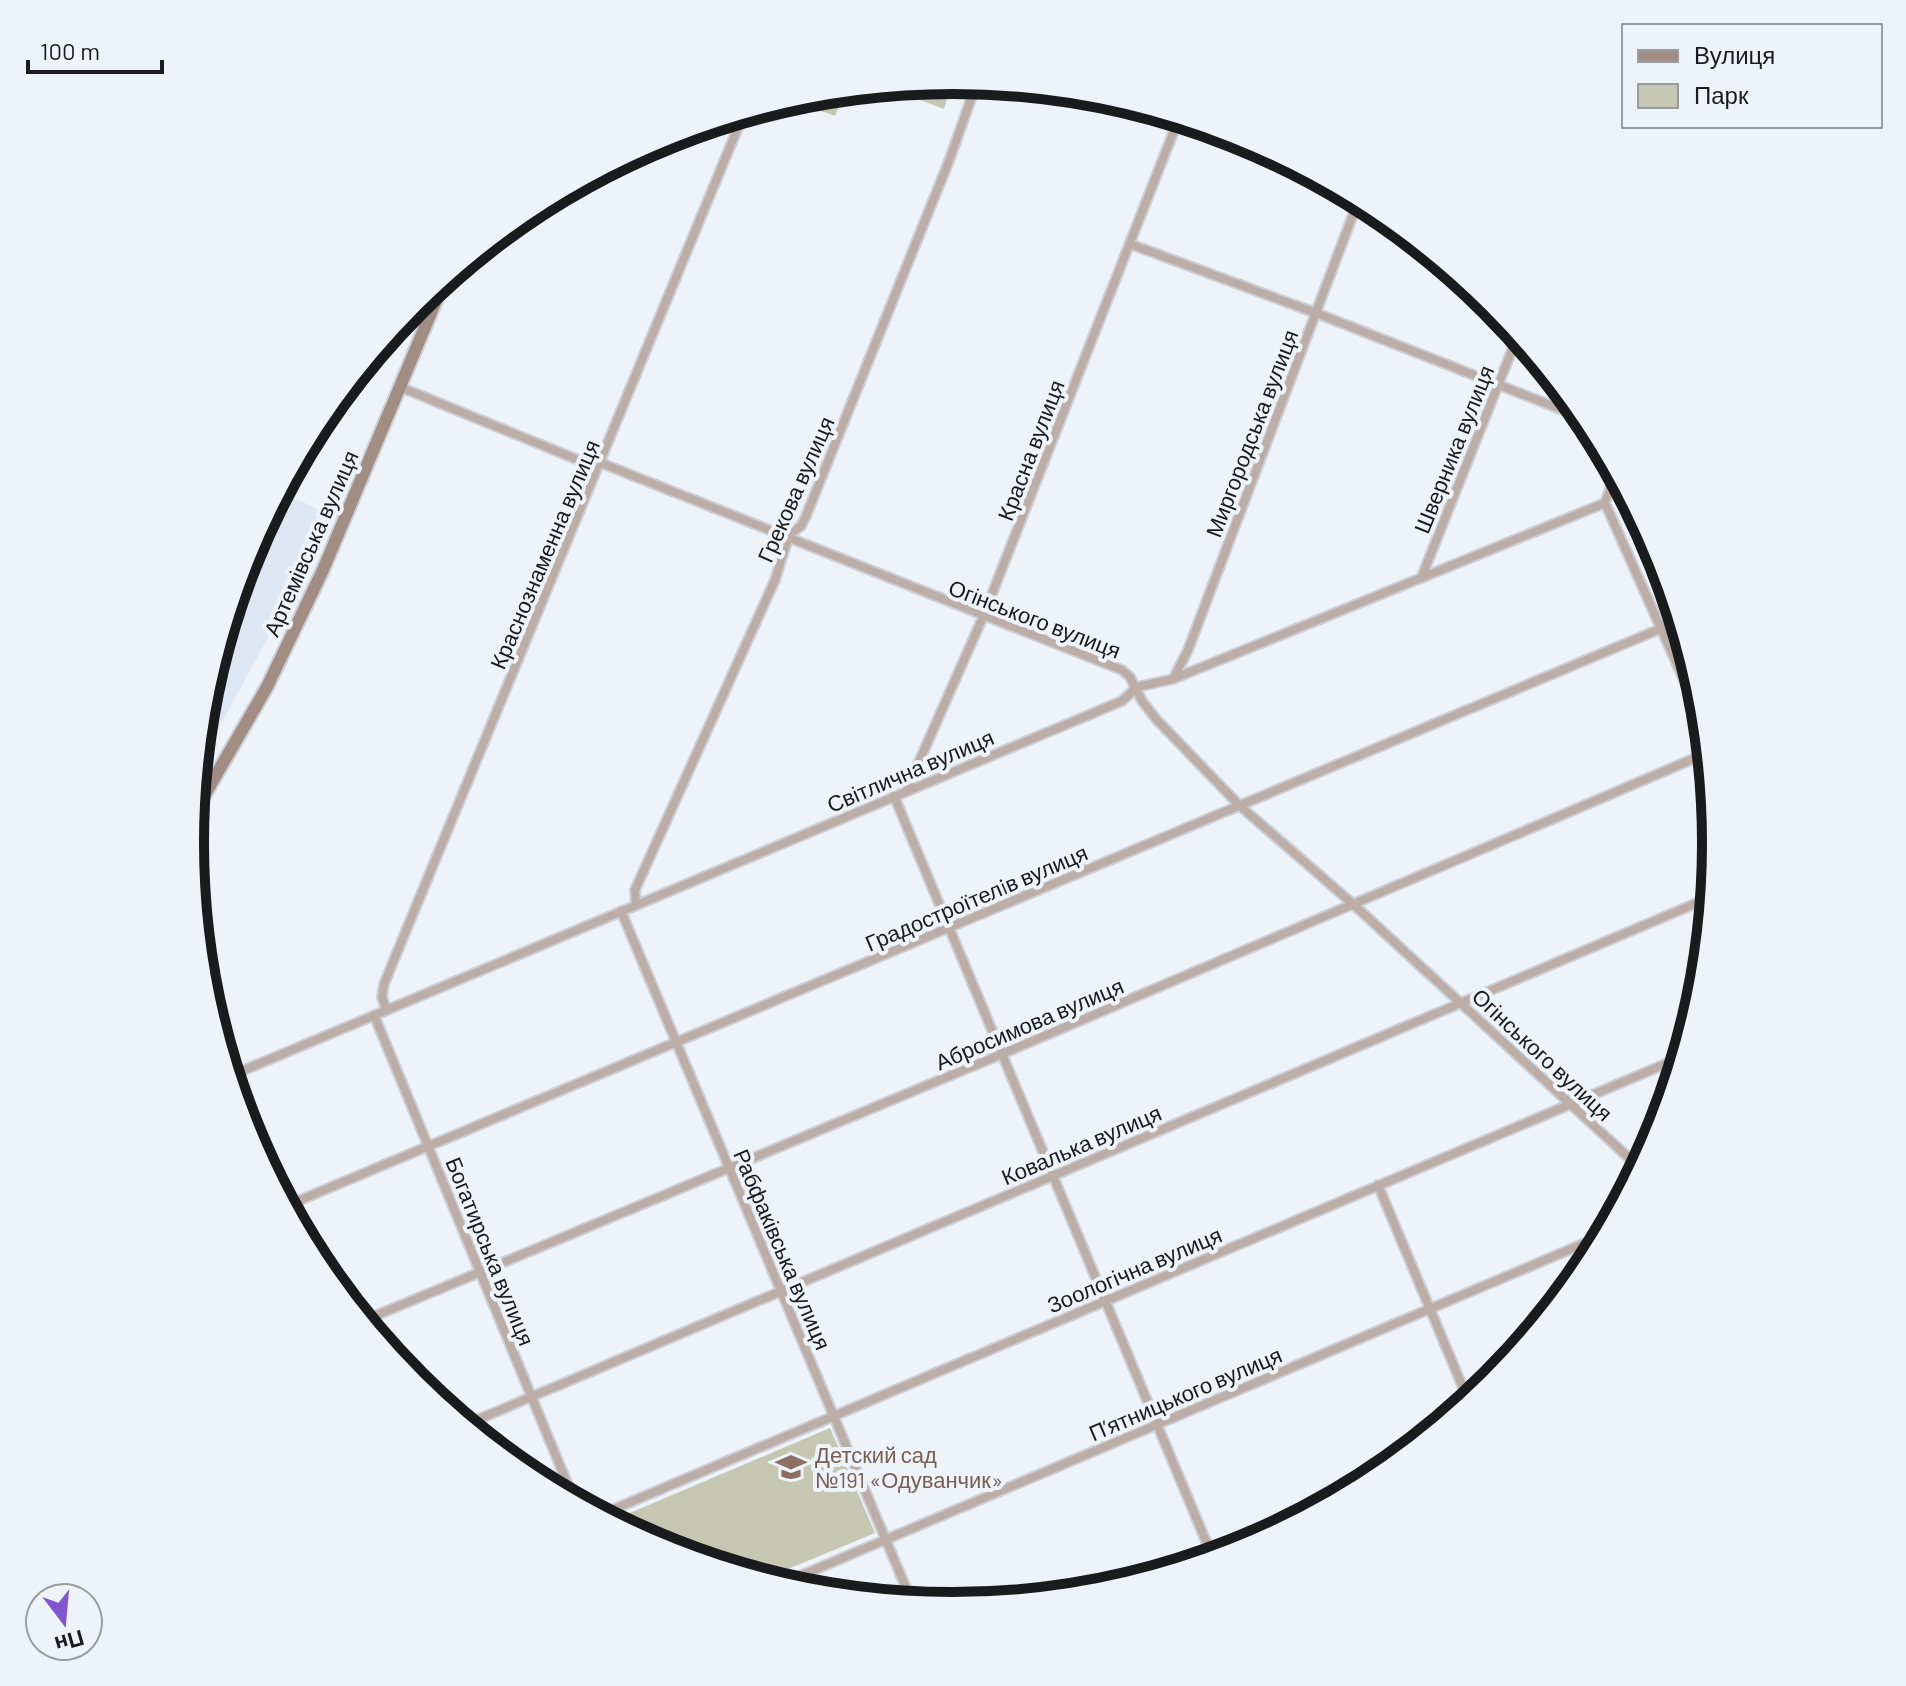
<svg xmlns="http://www.w3.org/2000/svg" width="1906" height="1686" font-family="Barlow,sans-serif">
  <style>
    .built { fill: #dde7f3 }
    .green { fill: #c6c7b2 }
    .lines { fill: none; stroke-linecap: round; stroke-linejoin: round }
    .minor-casing { stroke: #ccd0d6; stroke-width: 12 }
    .secondary-casing { stroke: #ccd0d6; stroke-width: 16 }
    .minor { stroke: #bcaea7; stroke-width: 8 }
    .secondary { stroke: #a18d83; stroke-width: 12 }
    .labels { text-anchor: middle; dominant-baseline: central; stroke-width: 8; stroke-linejoin: round; paint-order: stroke }
    .street-label { font-size: 22px; fill: #1a1b1d; stroke: #eef3f9 }
    .education-label { font-size: 22px; fill: #785e54; stroke: #eef3f9; text-anchor: start }
    .rim { fill: none; stroke: #1a1b1d; stroke-width: 10 }
  </style>
  <rect width="100%" height="100%" fill="#eef3f9"/>
  <path class="built" d="M280,491l44,21 -9,18 5,2 -38,80 -84,154 7,-72 43,-143z"/>
  <path class="green" d="M953,80l-9,29 -59,-22z
    M845,91l-10,25 -46,-17 16,-4z
    M830,1428l45,105 -111,46 -103,-31 -50,-27z"/>
  <g class="lines">
    <g class="minor-casing">
      <path id="minor" d="M1130,244l186,69 272,107
        M400,387l188,77 13,-1 521,207 8,7 12,24 15,19 83,86 113,98 287,264
        M1605,503l100,224
        M1605,503l11,-31
        M1422,576l96,-241
        M1173,679l15,-29 171,-451
        M906,791l77,-174 196,-499
        M894,796l319,762
        M636,904l-1,-14 140,-310 14,-45 12,-9 5,-10 143,-355 28,-79
        M621,911l291,691
        M386,1009l-4,-12 2,-13 360,-871
        M374,1015l201,487
        M230,1076l892,-375 15,-14 36,-8 432,-176
        M1378,1185l91,217
        M286,1206l1393,-585
        M363,1321l639,-267 705,-301
        M465,1425l1246,-528
        M600,1515l1082,-458
        M1147,1578l211,-90
        M781,1584l823,-349"/>
    </g>
    <g class="secondary-casing">
      <path id="secondary" d="M193,815l74,-128 56,-117 123,-293"/>
    </g>
    <use href="#minor" class="minor"/>
    <use href="#secondary" class="secondary"/>
  </g>
  <defs>
    <g id="school-bare" transform="scale(2.4)"><path d="M0-5L7-2L0 1L-7-2ZM-4 1L0 2.5L4 1V4Q0 6-4 4Z" fill="#8d6e63" stroke="#eef3f9" stroke-width="2.5" paint-order="stroke"/></g>
  </defs>
  <g fill-rule="evenodd">
    <use href="#school-bare" x="791" y="1467"/>
  </g>
  <g class="labels">
    <g class="street-label">
      <text transform="translate(1251 433) rotate(-69)">Миргородська вулиця</text>
      <text transform="translate(1453 449) rotate(-68)">Шверника вулиця</text>
      <text transform="translate(1030 450) rotate(-69)">Красна вулиця</text>
      <text transform="translate(795 489) rotate(-66)">Грекова вулиця</text>
      <text transform="translate(310 543) rotate(-66)">Артемівська вулиця</text>
      <text transform="translate(544 554) rotate(-67)">Краснознаменна вулиця</text>
      <text transform="translate(1035 618) rotate(21)">Огінського вулиця</text>
      <text transform="translate(910 770) rotate(-23)">Світлична вулиця</text>
      <text transform="translate(976 897) rotate(-23)">Градостроїтелiв вулиця</text>
      <text transform="translate(1029 1023) rotate(-23)">Абросимова вулиця</text>
      <text transform="translate(1543 1054) rotate(43)">Огінського вулиця</text>
      <text transform="translate(1081 1144) rotate(-23)">Ковалька вулиця</text>
      <text transform="translate(783 1249) rotate(67)">Рабфаківська вулиця</text>
      <text transform="translate(491 1251) rotate(68)">Богатирська вулиця</text>
      <text transform="translate(1134 1269) rotate(-23)">Зоологічна вулиця</text>
      <text transform="translate(1185 1393) rotate(-23)">П’ятницького вулиця</text>
    </g>
    <g class="education-label">
      <text x="815" y="1454">Детский сад<tspan x="815" dy="25">№191 «Одуванчик»</tspan></text>
    </g>
  </g>
  <path d="M0 0H1906V1686H0ZM204 843a749 749 0 1 1 1498 0a749 749 0 1 1-1498 0Z" fill="#eef3f9" fill-rule="evenodd"/>
  <path class="rim" d="M204 843a749 749 0 1 1 1498 0a749 749 0 1 1-1498 0Z"/>
  <rect x="1622" y="24" width="260" height="104" fill="#eef3f9" stroke="#999da1" stroke-width="2"/>
  <rect x="1638" y="50" width="40" height="12" fill="#a18d83" stroke="#999da1" stroke-width="2"/>
  <text x="1694" y="64" font-size="24" fill="#1a1b1d">Вулиця</text>
  <rect x="1638" y="84" width="40" height="24" fill="#c6c7b2" stroke="#999da1" stroke-width="2"/>
  <text x="1694" y="104" font-size="24" fill="#1a1b1d">Парк</text>
  <g transform="translate(64 1622) rotate(164)"><circle r="38" fill="#eef3f9" stroke="#999da1" stroke-width="2"/>
  <path d="M0-6L14 30L0 20L-14 30Z" fill="#8156cf"/>
  <text y="-12" font-size="22" font-weight="bold" text-anchor="middle" fill="#1a1b1d">Пн</text>
  </g>
  <path d="M28 60v12h134v-12" fill="none" stroke="#1a1b1d" stroke-width="4"/>
  <text x="40" y="60" font-size="24" fill="#1a1b1d" stroke="#eef3f9" stroke-width="6" paint-order="stroke">100 m</text>
</svg>
